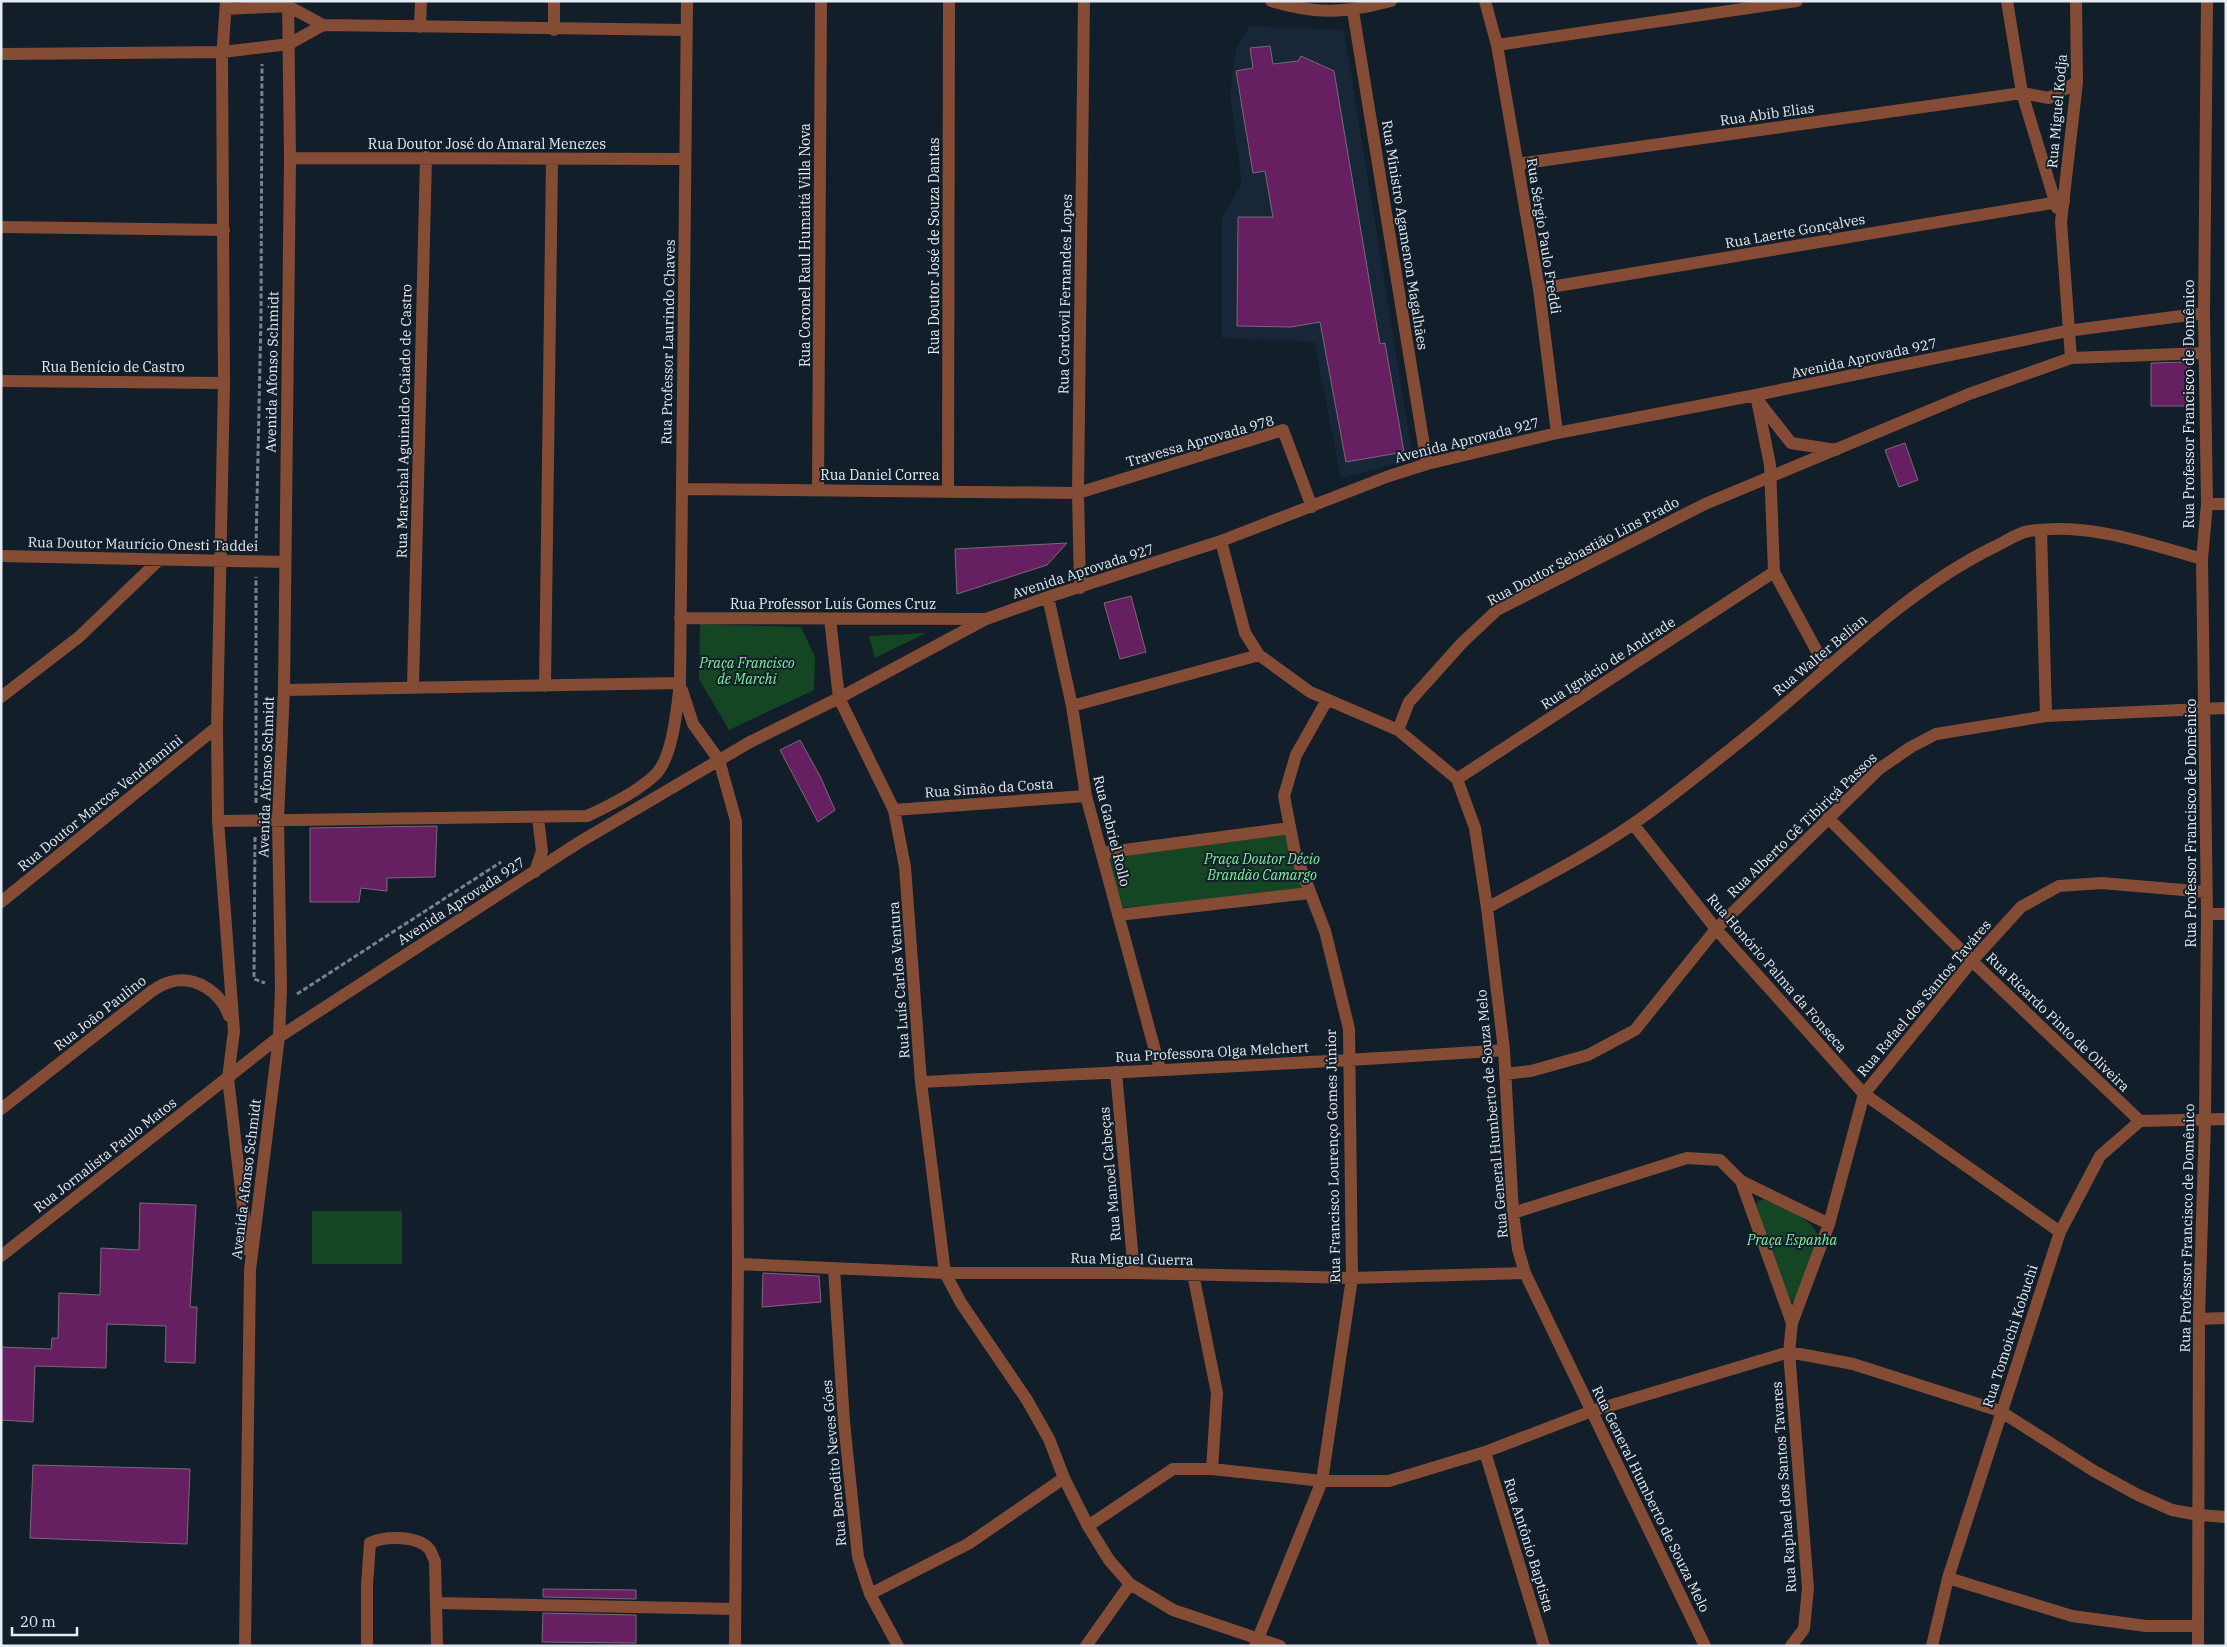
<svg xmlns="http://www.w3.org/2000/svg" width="2227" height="1647" font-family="'IBM Plex Serif',serif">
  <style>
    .built { fill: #172737 }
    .green { fill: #154623 }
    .building { fill: #661f60; stroke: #796a76 }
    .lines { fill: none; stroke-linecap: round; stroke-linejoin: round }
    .path { stroke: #78828b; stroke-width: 3; stroke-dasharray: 5 2.5; stroke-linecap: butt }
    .minor { stroke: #854c35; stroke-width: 12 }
    .labels { text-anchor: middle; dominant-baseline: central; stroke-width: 4; stroke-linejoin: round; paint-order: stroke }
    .street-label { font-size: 14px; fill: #e5ecf4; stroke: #121e29 }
    .park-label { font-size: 14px; font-style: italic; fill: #81f49e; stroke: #121e29 }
  </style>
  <rect width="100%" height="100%" fill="#121e29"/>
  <path class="built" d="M1250,26l94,4 69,429 -72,19 -27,-136 -92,-4v-120l20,-35 -12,-89 6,-45z"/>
  <path class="green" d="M700,624l101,3 14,30 -1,33 -85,40 -30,-51z
    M926,633l-51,25 -6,-22z
    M1286,834l24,59 -194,15 -10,-53z
    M1764,1199c16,8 53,21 54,39l-23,63h-5l-35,-94 3,-6z
    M312,1211h90v53h-90z"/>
  <path class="building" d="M1270,46l3,18 25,-3 3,-5 33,15 46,273 5,-1 19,109 -58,10 -26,-140 -29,5 -54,-1 1,-109h35l-8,-46 -12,2 -17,-102 17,-3 -3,-20z
    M2188,362l2,4 1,40h-40v-43z
    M1905,443l13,37 -19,7 -14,-37z
    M1067,543l-20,22 -90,29 -2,-45z
    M1131,596l15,56 -26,7 -16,-56z
    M800,740l20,36 15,34 -17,12 -38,-72z
    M437,826l-2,51 -48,1v13l-26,-3 -2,14h-49v-74z
    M140,1203l56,2 -6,102h7l-2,56 -30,-1 1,-36 -59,-2 -1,44 -71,-2 -2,56 -32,-2v-73l50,2 1,-11h6l1,-45 41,2 1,-47 38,2z
    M763,1273l56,3 2,26 -59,5z
    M33,1465l157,4 -3,75 -157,-6z
    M543,1589l93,1v9l-93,-2z
    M543,1613l93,2v28l-94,-1z"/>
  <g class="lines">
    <path class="path" d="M256,546l5,-229 1,-253
      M256,803v-226
      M255,837l-1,142 11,4
      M297,994l204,-132"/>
    <path class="minor" d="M226,1l-4,59 2,323 -7,344 1,94 16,210 -6,47 20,172
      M1271,1c47,14 73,12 120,0
      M1485,1l12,44 42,244 18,144
      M2007,1l15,92 35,115
      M226,9l62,-3 35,19 363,5
      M1353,11l74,453
      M420,27l1,-26
      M554,30v-29
      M1497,45l300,-44
      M1,54l222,-2 66,-8 34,-19
      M290,158l395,1
      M1518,164l504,-71 27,5 28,-16
      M1,227l223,3
      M1539,289l525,-88
      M2071,358l-10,-136 16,-140 -1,-81
      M1,381l223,2
      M1756,395l14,70 4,107 52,96
      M1759,402l32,41 45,7
      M682,489l396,4 205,-63 29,77
      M818,489l3,-488
      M948,490l1,-489
      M2207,504h19
      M2041,530l5,186
      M1221,541l24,92 14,22 51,37 88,38 59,49 18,49 12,80 17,142 9,163 5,36 7,24 180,373
      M1,556l284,6
      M1080,588l-2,-95 6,-492
      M1048,597l24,109 14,90 74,273
      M680,618l305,1
      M830,619l9,79 55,112 11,57 16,215 24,191 16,30 66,97 22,39 15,39 24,48 21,34 21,24 43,26 107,36
      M413,686l13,-529
      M545,686l7,-526
      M284,690l396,-7
      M682,690l11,34 26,36 17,61 2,443 -3,382
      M1,697l78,-60 80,-77
      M1072,706l187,-51
      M1398,730l11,-28 53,-59 35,-33 208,-106 264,-110 102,-36 134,-5
      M1457,779l317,-207
      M894,810l192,-14
      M1828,818l144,143 168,160
      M218,821l369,-5c22,-10 51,-25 68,-41 18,-17 22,-68 25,-92l7,-682
      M1633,824l83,105 148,165 196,138
      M1102,853l188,-25
      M535,872l7,-21 -4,-33
      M1,902l216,-175
      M1487,908c49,-27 100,-52 146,-84 36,-25 70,-53 104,-80 84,-65 161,-150 257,-197 11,-5 23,-14 35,-16 58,-9 118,12 173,28
      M2207,914h19
      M1118,915l192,-22
      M1116,1072l18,201
      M1505,1074l26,-3 57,-16 47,-25 81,-101 163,-160 32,-22 25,-13 110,-18 180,-8
      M921,1082c195,-10 389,-18 583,-32
      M1,1109l151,-118c5,-3 12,-8 18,-9 25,-7 51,10 59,34
      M1741,1181l51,142 -3,29 19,236 -4,41 -13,17
      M1513,1213l174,-55 33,2 21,21 88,43
      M1,1256l278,-219 299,-194 172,-101 89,-44 147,-79 62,-22 173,-56 168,-65 38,-12 130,-31 199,-38 311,-64 137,-18
      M738,1264l207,9h189l218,5 173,-5
      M834,1269l10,153 14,135 12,37 28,52
      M1193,1274l24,119 -5,76
      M2199,1319l27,-1
      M1792,1323l37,-99 35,-130 108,-133 49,-54 38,-21 43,-3 104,9
      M1485,1452l59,194
      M1088,1526l85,-57h39l110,12h67l96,-29 107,-41 197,-59 64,12 147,47 94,60 44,24 34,15 27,5 27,2
      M1948,1578l124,38 74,10h52
      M870,1594l98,-50 96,-66
      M436,1603l299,6
      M245,1646l5,-376 29,-233 2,-49 -3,-169 6,-129 6,-532 -2,-157
      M367,1646v-61l3,-42c15,-7 49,-8 60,7 2,3 3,8 5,11l2,85
      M1086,1646l44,-62
      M1255,1646l67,-165 30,-203 -3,-249 -24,-98 -30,-78 -11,-57 12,-41 31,-55
      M1932,1646l16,-68 112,-346 40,-76 40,-35 86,-2
      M2198,1646l1,-327 6,-200 2,-205 -5,-355 5,-55 -3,-191 3,-312"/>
  </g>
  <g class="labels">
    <g class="street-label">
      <text transform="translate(2057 111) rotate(-85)">Rua Miguel Kodja</text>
      <text transform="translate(1767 114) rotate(-8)">Rua Abib Elias</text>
      <text x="487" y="144">Rua Doutor José do Amaral Menezes</text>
      <text transform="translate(1795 231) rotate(-10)">Rua Laerte Gonçalves</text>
      <text transform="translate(1405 235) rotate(81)">Rua Ministro Agamenon Magalhães</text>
      <text transform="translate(1544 236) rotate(81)">Rua Sérgio Paulo Freddi</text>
      <text transform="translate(805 245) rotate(-90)">Rua Coronel Raul Humaitá Villa Nova</text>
      <text transform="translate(934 246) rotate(-90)">Rua Doutor José de Souza Dantas</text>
      <text transform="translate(1065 294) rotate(-89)">Rua Cordovil Fernandes Lopes</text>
      <text transform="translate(668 342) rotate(-89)">Rua Professor Laurindo Chaves</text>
      <text transform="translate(1864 358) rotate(-12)">Avenida Aprovada 927</text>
      <text x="113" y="367">Rua Benício de Castro</text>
      <text transform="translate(272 372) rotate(-89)">Avenida Afonso Schmidt</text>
      <text transform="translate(2189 404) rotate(-90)">Rua Professor Francisco de Domênico</text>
      <text transform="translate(404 421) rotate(-89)">Rua Marechal Aguinaldo Caiado de Castro</text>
      <text transform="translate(1467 440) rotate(-14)">Avenida Aprovada 927</text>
      <text transform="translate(1200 441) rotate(-16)">Travessa Aprovada 978</text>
      <text x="880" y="475">Rua Daniel Correa</text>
      <text transform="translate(143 544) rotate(1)">Rua Doutor Maurício Onesti Taddei</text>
      <text transform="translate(1583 551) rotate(-28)">Rua Doutor Sebastião Lins Prado</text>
      <text transform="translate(1083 571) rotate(-18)">Avenida Aprovada 927</text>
      <text x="833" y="604">Rua Professor Luís Gomes Cruz</text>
      <text transform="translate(1820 655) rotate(-40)">Rua Walter Belian</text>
      <text transform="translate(1608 663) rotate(-33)">Rua Ignácio de Andrade</text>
      <text transform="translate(266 777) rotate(-88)">Avenida Afonso Schmidt</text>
      <text transform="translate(989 788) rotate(-4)">Rua Simão da Costa</text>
      <text transform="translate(100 803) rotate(-39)">Rua Doutor Marcos Vendramini</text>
      <text transform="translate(2191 823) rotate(-90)">Rua Professor Francisco de Domênico</text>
      <text transform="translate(1802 825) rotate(-44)">Rua Alberto Gê Tibiriçá Passos</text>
      <text transform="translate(1112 831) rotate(76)">Rua Gabriel Rollo</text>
      <text transform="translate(461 901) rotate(-33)">Avenida Aprovada 927</text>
      <text transform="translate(1777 973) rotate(49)">Rua Honório Palma da Fonseca</text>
      <text transform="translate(899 980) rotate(-94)">Rua Luís Carlos Ventura</text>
      <text transform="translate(1924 998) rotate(-50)">Rua Rafael dos Santos Taváres</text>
      <text transform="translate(100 1013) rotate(-38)">Rua João Paulino</text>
      <text transform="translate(2058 1022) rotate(44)">Rua Ricardo Pinto de Oliveira</text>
      <text transform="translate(1212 1052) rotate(-3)">Rua Professora Olga Melchert</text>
      <text transform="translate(1492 1114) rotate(-95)">Rua General Humberto de Souza Melo</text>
      <text transform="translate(105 1155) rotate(-38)">Rua Jornalista Paulo Matos</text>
      <text transform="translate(1333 1156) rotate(-91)">Rua Francisco Lourenço Gomes Júnior</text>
      <text transform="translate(1110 1174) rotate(-95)">Rua Manoel Cabeças</text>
      <text transform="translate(246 1179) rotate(-83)">Avenida Afonso Schmidt</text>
      <text transform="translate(2187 1228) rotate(-89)">Rua Professor Francisco de Domênico</text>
      <text transform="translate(1132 1259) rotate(1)">Rua Miguel Guerra</text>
      <text transform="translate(2010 1336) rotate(-72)">Rua Tomoichi Kobuchi</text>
      <text transform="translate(834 1463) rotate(-95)">Rua Benedito Neves Góes</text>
      <text transform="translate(1784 1487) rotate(-94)">Rua Raphael dos Santos Tavares</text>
      <text transform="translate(1651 1499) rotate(64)">Rua General Humberto de Souza Melo</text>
      <text transform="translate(1529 1545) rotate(73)">Rua Antônio Baptista</text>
    </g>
    <g class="park-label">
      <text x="747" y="663">Praça Francisco<tspan x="747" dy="16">de Marchi</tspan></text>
      <text x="1262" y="859">Praça Doutor Décio<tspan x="1262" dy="16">Brandão Camargo</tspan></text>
      <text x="1792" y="1240">Praça Espanha</text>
    </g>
  </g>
  <rect width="2227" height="1647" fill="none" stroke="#e5ecf4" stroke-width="5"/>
  <path d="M12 1627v8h65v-8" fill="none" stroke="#e5ecf4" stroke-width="2.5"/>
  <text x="20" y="1627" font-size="15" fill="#e5ecf4" stroke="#121e29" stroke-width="4" paint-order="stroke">20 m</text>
</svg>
